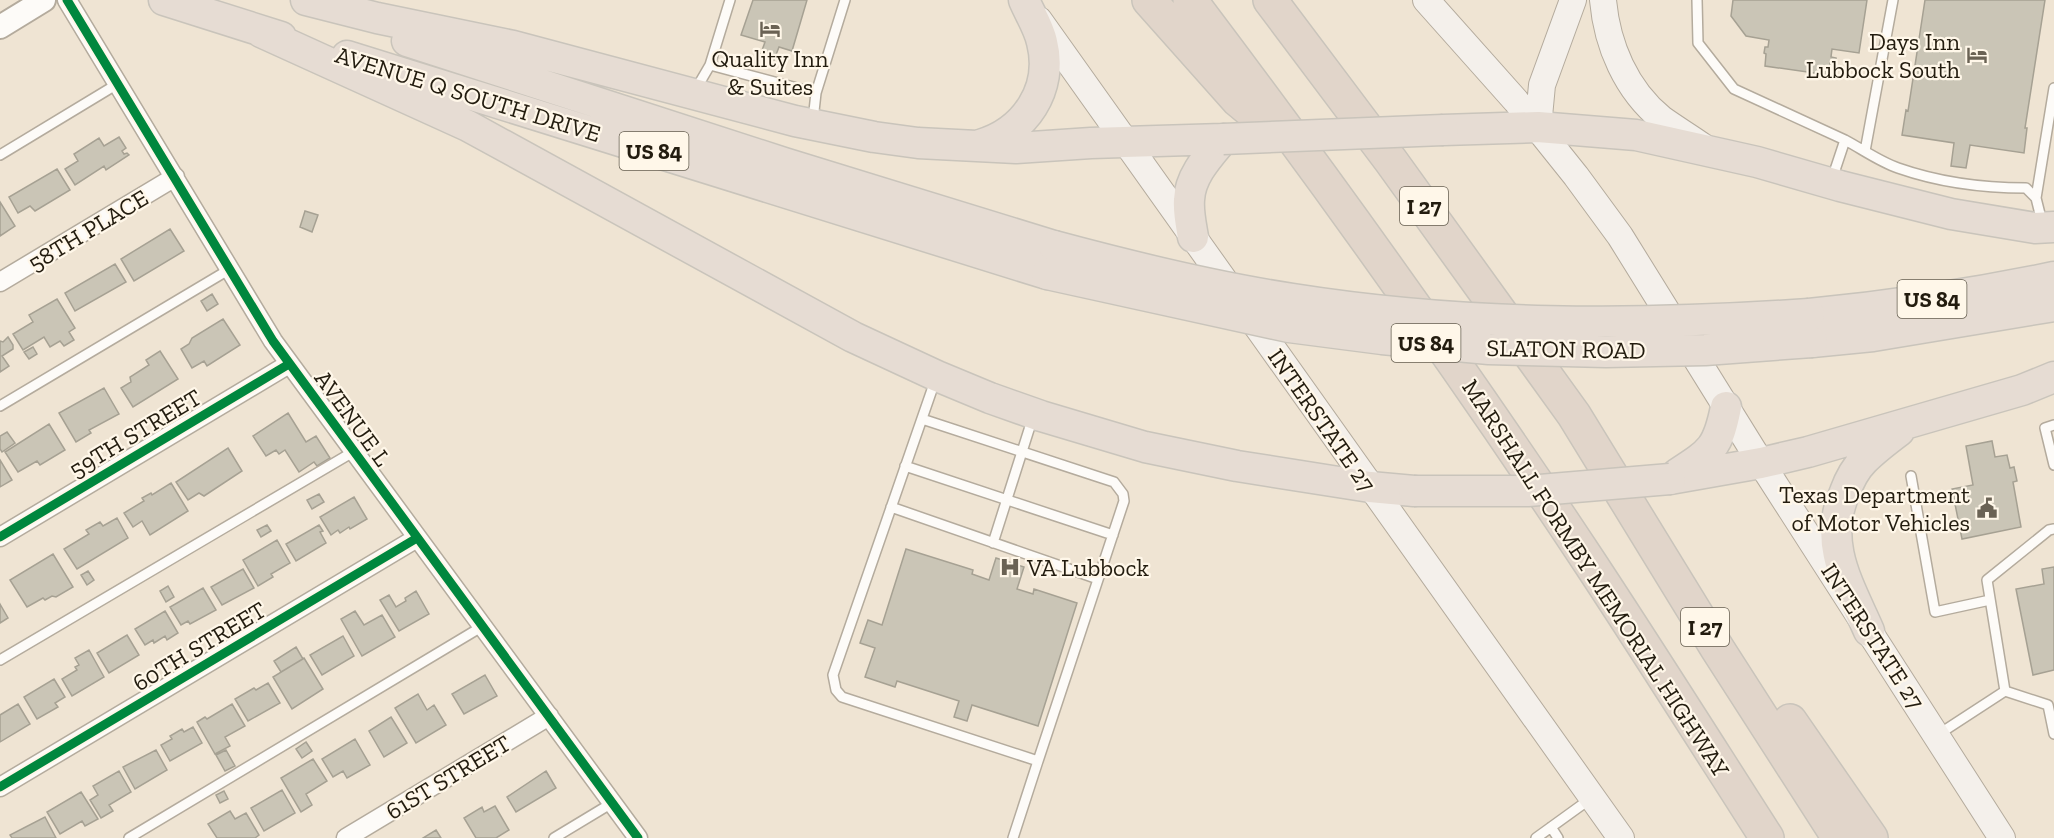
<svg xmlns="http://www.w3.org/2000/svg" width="2054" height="838" font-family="'Zilla Slab',serif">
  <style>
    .building { fill: #cac5b6; stroke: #a6a193; stroke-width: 1.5 }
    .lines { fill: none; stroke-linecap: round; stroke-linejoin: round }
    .service-casing { stroke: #b4ab9d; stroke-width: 12 }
    .minor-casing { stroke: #b4ab9d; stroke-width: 21 }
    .tertiary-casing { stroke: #b4ab9d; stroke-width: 26 }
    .secondary-casing { stroke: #b4ab9d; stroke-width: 28 }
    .trunk-casing { stroke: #c9c4bb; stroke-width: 33 }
    .motorway-casing { stroke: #c9c4bb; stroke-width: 36 }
    .service { stroke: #fdfbf8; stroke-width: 9 }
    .minor { stroke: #fdfbf8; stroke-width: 18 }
    .tertiary { stroke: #fdfbf8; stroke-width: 22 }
    .secondary { stroke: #f4f0eb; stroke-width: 26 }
    .trunk { stroke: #e6dcd3; stroke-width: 30 }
    .motorway { stroke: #e1d5ca; stroke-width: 33 }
    .trunk-bridge-casing { stroke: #c9c4bb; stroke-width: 33; stroke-linecap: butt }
    .trunk-bridge { stroke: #e6dcd3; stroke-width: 30 }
    .cycleway-casing { stroke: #fff7e9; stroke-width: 13 }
    .cycleway { stroke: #00873e; stroke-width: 9 }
    .labels { text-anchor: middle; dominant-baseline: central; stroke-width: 4.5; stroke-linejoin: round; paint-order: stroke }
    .shield { fill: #fff7e9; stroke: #655e50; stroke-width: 1.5 }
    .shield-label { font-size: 22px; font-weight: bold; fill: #231c0f }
    .poi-label { font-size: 24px; fill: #231c0f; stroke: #fff7e9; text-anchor: end }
    .street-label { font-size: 24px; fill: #231c0f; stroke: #fff7e9 }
  </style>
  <rect width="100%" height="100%" fill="#efe4d3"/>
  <path class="building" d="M753,0h54l-15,51 -13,-4 -5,13 -14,-4 5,-14 -24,-7z
    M1733,0h134l-8,53 -27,-4 -1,8 5,1 -1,6 -5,-1 -2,12 -63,-9 1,-12 -2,-1 1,-6h3l1,-7 -23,-4 -15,-20z
    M1925,0h120l-20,128h2l-3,25 -54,-8 -4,23 -15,-2 3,-23 -52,-8 4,-25 2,1z
    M119,137l7,11 -4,3 2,3 3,-1 2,2 -23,15 -2,-4 -29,19 -10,-16 13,-8 -4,-7 25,-16 5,8z
    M57,169l13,21 -35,21 -5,-5 -12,7 -9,-16z
    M0,202l15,24 -15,10z
    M305,211l13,4 -6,17 -12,-5z
    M170,229l14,22 -50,30 -13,-22z
    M115,264l11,18 -51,29 -10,-18z
    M212,294l6,10 -11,7 -6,-10z
    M57,299l18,29 -6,4 5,8 -10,6 -4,-5 -10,6 -6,-10 -21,13 -10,-16 20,-12 -4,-7z
    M223,319l17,26 -33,21 -3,-5 -12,7 -11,-19 8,-5 3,-6z
    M8,337l5,8v4l-11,7 7,10 -9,6v-31l3,1z
    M33,347l4,7 -8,5 -5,-7z
    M160,351l18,28 -45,28 -12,-19 10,-6 -1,-5 19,-12 -3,-5z
    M104,388l15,26 -30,16 2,3 -15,9 -17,-29z
    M288,413l18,29 10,-6 14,22 -13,8 -3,-4 -15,10 -14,-22 -6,4 -3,-4 -10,6 -13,-20z
    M49,424l16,26 -25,15 -3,-4 -19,11 -13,-20z
    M7,432l8,11 -13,9 -2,-3v-13z
    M1992,441l3,16 12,-2 3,13 4,-1 3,14 -4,1 8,45 -59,12 -10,-50 21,-4 -7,-39z
    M228,448l14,23 -38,25 -5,-3 -11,7 -12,-18z
    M0,460l12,20 -12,7z
    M171,483l17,28 -38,24 -8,-14 -9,6 -9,-14 20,-12 -2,-3 9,-5 1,2z
    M319,494l5,8 -12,7 -5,-9z
    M354,497l13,22 -17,10 -1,-2 -9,6 -2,-3 -7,5 -11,-18z
    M117,518l11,20 -51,31 -13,-20 25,-15 -3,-4 14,-8 3,4z
    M267,525l4,6 -10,6 -4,-7z
    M319,525l4,6 -3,1 6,11 -30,18 -10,-17z
    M277,540l13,23 -19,11 2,3 -15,9 -15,-26z
    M906,549l67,21 -1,4 17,6 7,-22 28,9 -7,22 16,5 1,-5 43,14 -39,123 -66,-21 -5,16 -13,-4 5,-16 -62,-20 -2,6 -30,-10 10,-29 -15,-5 8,-23 14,5z
    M53,554l20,33 -17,10 -4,-1 -7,4 -2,-2 -16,9 -17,-27z
    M2054,567v103l-21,5 -17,-86 28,-5 -2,-15z
    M243,569l11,19 -32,17 -11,-18z
    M88,571l6,9 -7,5 -6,-10z
    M168,586l6,11 -8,5 -6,-11z
    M203,588l13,22 -26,14 -2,-3 -7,4 -11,-18z
    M416,591l13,23 -30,17 -19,-31 9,-5 7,12 10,-6 -1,-3z
    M0,604l8,14 -8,5z
    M165,611l13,22 -11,7 -2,-4 -11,7 -1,-3 -8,5 -10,-16z
    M355,611l9,14 18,-10 13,22 -33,19 -21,-37z
    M127,635l12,20 -30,18 -12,-20z
    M343,636l11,20 -32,19 -12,-20z
    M296,647l7,12 -22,13 -7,-11z
    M89,650l15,27 -32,19 -10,-17 15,-9 -2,-3 4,-2 -4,-7z
    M304,658l19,31 -31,20 -19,-32z
    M485,675l12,21 -33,18 -12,-20z
    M54,679l11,18 -10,6 3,4 -21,12 -13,-22z
    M268,683l12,20 -32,18 -13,-22 19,-11 2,2z
    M418,694l9,16 7,-5 12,20 -30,18 -21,-35z
    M18,704l12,20 -30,18v-27z
    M232,704l13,22 -20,11 5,9 -15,8 -18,-32 8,-5 2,2z
    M391,717l16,26 -23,14 -15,-26z
    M193,727l9,16 -32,18 -9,-16 11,-6 -2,-3 12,-7 2,3z
    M355,739l15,26 -23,13 -4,-7 -10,6 -11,-18z
    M306,742l6,9 -10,7 -6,-9z
    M156,750l11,20 -32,19 -12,-22z
    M226,750l9,16 -10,5 -9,-16z
    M313,759l14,22 -21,13 6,11 -11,7 -20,-34z
    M119,771l12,21 -22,13 4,6 -12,7 -11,-18 8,-5 -5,-9z
    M546,771l10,17 -40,24 -9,-15z
    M282,790l13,23 -31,18 -13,-23z
    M224,791l4,8 -8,4 -4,-8z
    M81,792l17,27 -13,7 -3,-5 -22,13 -13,-22z
    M495,806l14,24 -13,8h-20l-12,-20 18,-11 2,5z
    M230,811l5,8 11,-6 13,22 -4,3h-38l-9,-14z
    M45,817l11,21h-44l-2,-3z
    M436,830l5,8h-18z"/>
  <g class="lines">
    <g class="service-casing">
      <path id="service" d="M730,0l-20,65 106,28 29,-93
        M1697,0l1,43 36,46 111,51 -13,39
        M696,89l14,-24
        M813,120l3,-27
        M1845,140c17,9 35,22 53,28 40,14 86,20 128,20l10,10 4,16
        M1865,151l28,-151
        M0,155l119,-72
        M2036,198l18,-110
        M0,406l230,-137
        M922,419l192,63 9,12 1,7 -86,260 -196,-64 -6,-7 -3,-15c34,-98 68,-196 102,-294
        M2054,425l-9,3 9,37
        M905,466l208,69
        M1911,476l24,136 55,-12
        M891,507l207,72
        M993,543l40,-126
        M0,660l353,-208
        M2005,691l43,14 6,29
        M1939,734l66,-43 -18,-111 62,-50 5,-1
        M1551,827l7,11
        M129,838l354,-212
        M554,838l58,-35
        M1013,838l25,-77
        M1536,838l54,-39"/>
    </g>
    <g class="minor-casing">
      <path id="minor" d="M67,0l206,341 365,497
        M0,282l175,-105
        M0,537l289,-173
        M0,787l417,-249
        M346,838l203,-122"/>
    </g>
    <g class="tertiary-casing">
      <path id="tertiary" d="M0,27l44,-27"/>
    </g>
    <g class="secondary-casing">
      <path id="secondary" d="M1426,0l90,101 60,75 44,60 141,227 241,375
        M1603,0c4,45 23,90 59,119 14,10 29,19 43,29
        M1039,20l582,818
        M1538,127l4,-42 31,-85"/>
    </g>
    <g class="trunk-casing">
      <path id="trunk" d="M164,0l117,37
        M306,0l71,18 136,28 282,75 79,16 44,6 98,5 75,-5 132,-4
        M261,32l207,94 385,211 84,39 53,22 51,18 104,31 92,19 133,21 44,4
        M407,41l377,122 270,83
        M347,56l700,218
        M1443,130l95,-3 98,8 121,27 83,24 111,28 84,14 19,-1
        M980,145c45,-13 74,-56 62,-103 -3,-14 -12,-28 -18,-42
        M1193,237c-2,-12 -5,-25 -4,-37 1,-24 19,-43 34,-61
        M1809,314c82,-8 164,-20 245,-37
        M1812,342l61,-6 181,-30
        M1677,474c34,-22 41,-26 49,-67
        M1670,479l91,-16 47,-11 214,-62 32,-13
        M1869,631c-20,-46 -47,-88 -24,-139 4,-11 10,-23 19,-32 10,-10 23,-20 35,-29"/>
    </g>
    <g class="motorway-casing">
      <path id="motorway" d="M1149,0l89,100 18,15
        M1190,0c139,184 273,371 400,563 60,91 118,183 177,275
        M1270,0l121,161 183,254 143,233 122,190
        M1790,721l81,117"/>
    </g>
    <use href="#service" class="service"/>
    <use href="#minor" class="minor"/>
    <use href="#tertiary" class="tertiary"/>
    <use href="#secondary" class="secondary"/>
    <use href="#trunk" class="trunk"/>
    <use href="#motorway" class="motorway"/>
    <g class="trunk-bridge-casing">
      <path id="trunk-bridge" d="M1223,139l220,-9
        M1054,246c78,21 158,41 239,53 171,27 344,27 516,15
        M1047,274l242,53 93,12 107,10 117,3 99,-2 107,-8
        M1414,491h114l142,-12"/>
    </g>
    <use href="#trunk-bridge" class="trunk-bridge"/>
    <g class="cycleway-casing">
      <path id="cycleway" d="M67,0l206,341 365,497
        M0,537l289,-173
        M0,787l417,-249"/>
    </g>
    <use href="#cycleway" class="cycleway"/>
  </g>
  <defs>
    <g id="hotel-bare" transform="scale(1.62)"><path d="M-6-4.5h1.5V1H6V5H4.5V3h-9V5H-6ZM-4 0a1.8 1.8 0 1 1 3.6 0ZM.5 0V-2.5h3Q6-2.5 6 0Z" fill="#6a6254" stroke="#fff7e9" stroke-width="2.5" paint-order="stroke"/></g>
    <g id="civic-bare" transform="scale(1.62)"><path d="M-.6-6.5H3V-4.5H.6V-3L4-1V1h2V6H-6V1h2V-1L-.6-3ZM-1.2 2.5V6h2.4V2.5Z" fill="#6a6254" stroke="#fff7e9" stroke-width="2.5" paint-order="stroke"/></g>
    <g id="hospital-bare" transform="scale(1.62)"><path d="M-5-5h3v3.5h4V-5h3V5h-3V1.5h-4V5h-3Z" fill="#6a6254" stroke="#fff7e9" stroke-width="2.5" paint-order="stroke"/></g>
  </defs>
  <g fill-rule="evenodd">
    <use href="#hotel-bare" x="770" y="29"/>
    <use href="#hotel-bare" x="1977" y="55"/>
    <use href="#civic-bare" x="1987" y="508"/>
    <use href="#hospital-bare" x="1010" y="567"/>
  </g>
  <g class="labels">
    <g class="shield">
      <rect x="619.5" y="132" width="69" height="38" rx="4.5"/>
      <rect x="1400" y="187" width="48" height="38" rx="4.5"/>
      <rect x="1897.5" y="280" width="69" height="38" rx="4.5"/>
      <rect x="1391.5" y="324" width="69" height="38" rx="4.5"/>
      <rect x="1681" y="608" width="48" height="38" rx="4.5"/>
    </g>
    <g class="shield-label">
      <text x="654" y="151">US 84</text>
      <text x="1424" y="206">I 27</text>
      <text x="1932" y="299">US 84</text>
      <text x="1426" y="343">US 84</text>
      <text x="1705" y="627">I 27</text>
    </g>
    <g class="poi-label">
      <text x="1960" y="41">Days Inn<tspan x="1960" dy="28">Lubbock South</tspan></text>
      <text x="770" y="58" text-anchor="middle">Quality Inn<tspan x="770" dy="28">&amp; Suites</tspan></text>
      <text x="1970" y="494">Texas Department<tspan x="1970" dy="28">of Motor Vehicles</tspan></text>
      <text x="1027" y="567" text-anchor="start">VA Lubbock</text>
    </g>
    <g class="street-label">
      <text transform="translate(468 94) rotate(17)">AVENUE Q SOUTH DRIVE</text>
      <text transform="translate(88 230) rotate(-31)">58TH PLACE</text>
      <text transform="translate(1566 349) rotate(1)">SLATON ROAD</text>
      <text transform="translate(353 418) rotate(54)">AVENUE L</text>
      <text transform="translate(1322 420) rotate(55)">INTERSTATE 27</text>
      <text transform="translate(135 433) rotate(-31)">59TH STREET</text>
      <text transform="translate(1596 578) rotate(57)">MARSHALL FORMBY MEMORIAL HIGHWAY</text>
      <text transform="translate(1873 636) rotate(57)">INTERSTATE 27</text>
      <text transform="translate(199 646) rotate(-31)">60TH STREET</text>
      <text transform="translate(448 777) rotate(-31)">61ST STREET</text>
    </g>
  </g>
</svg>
